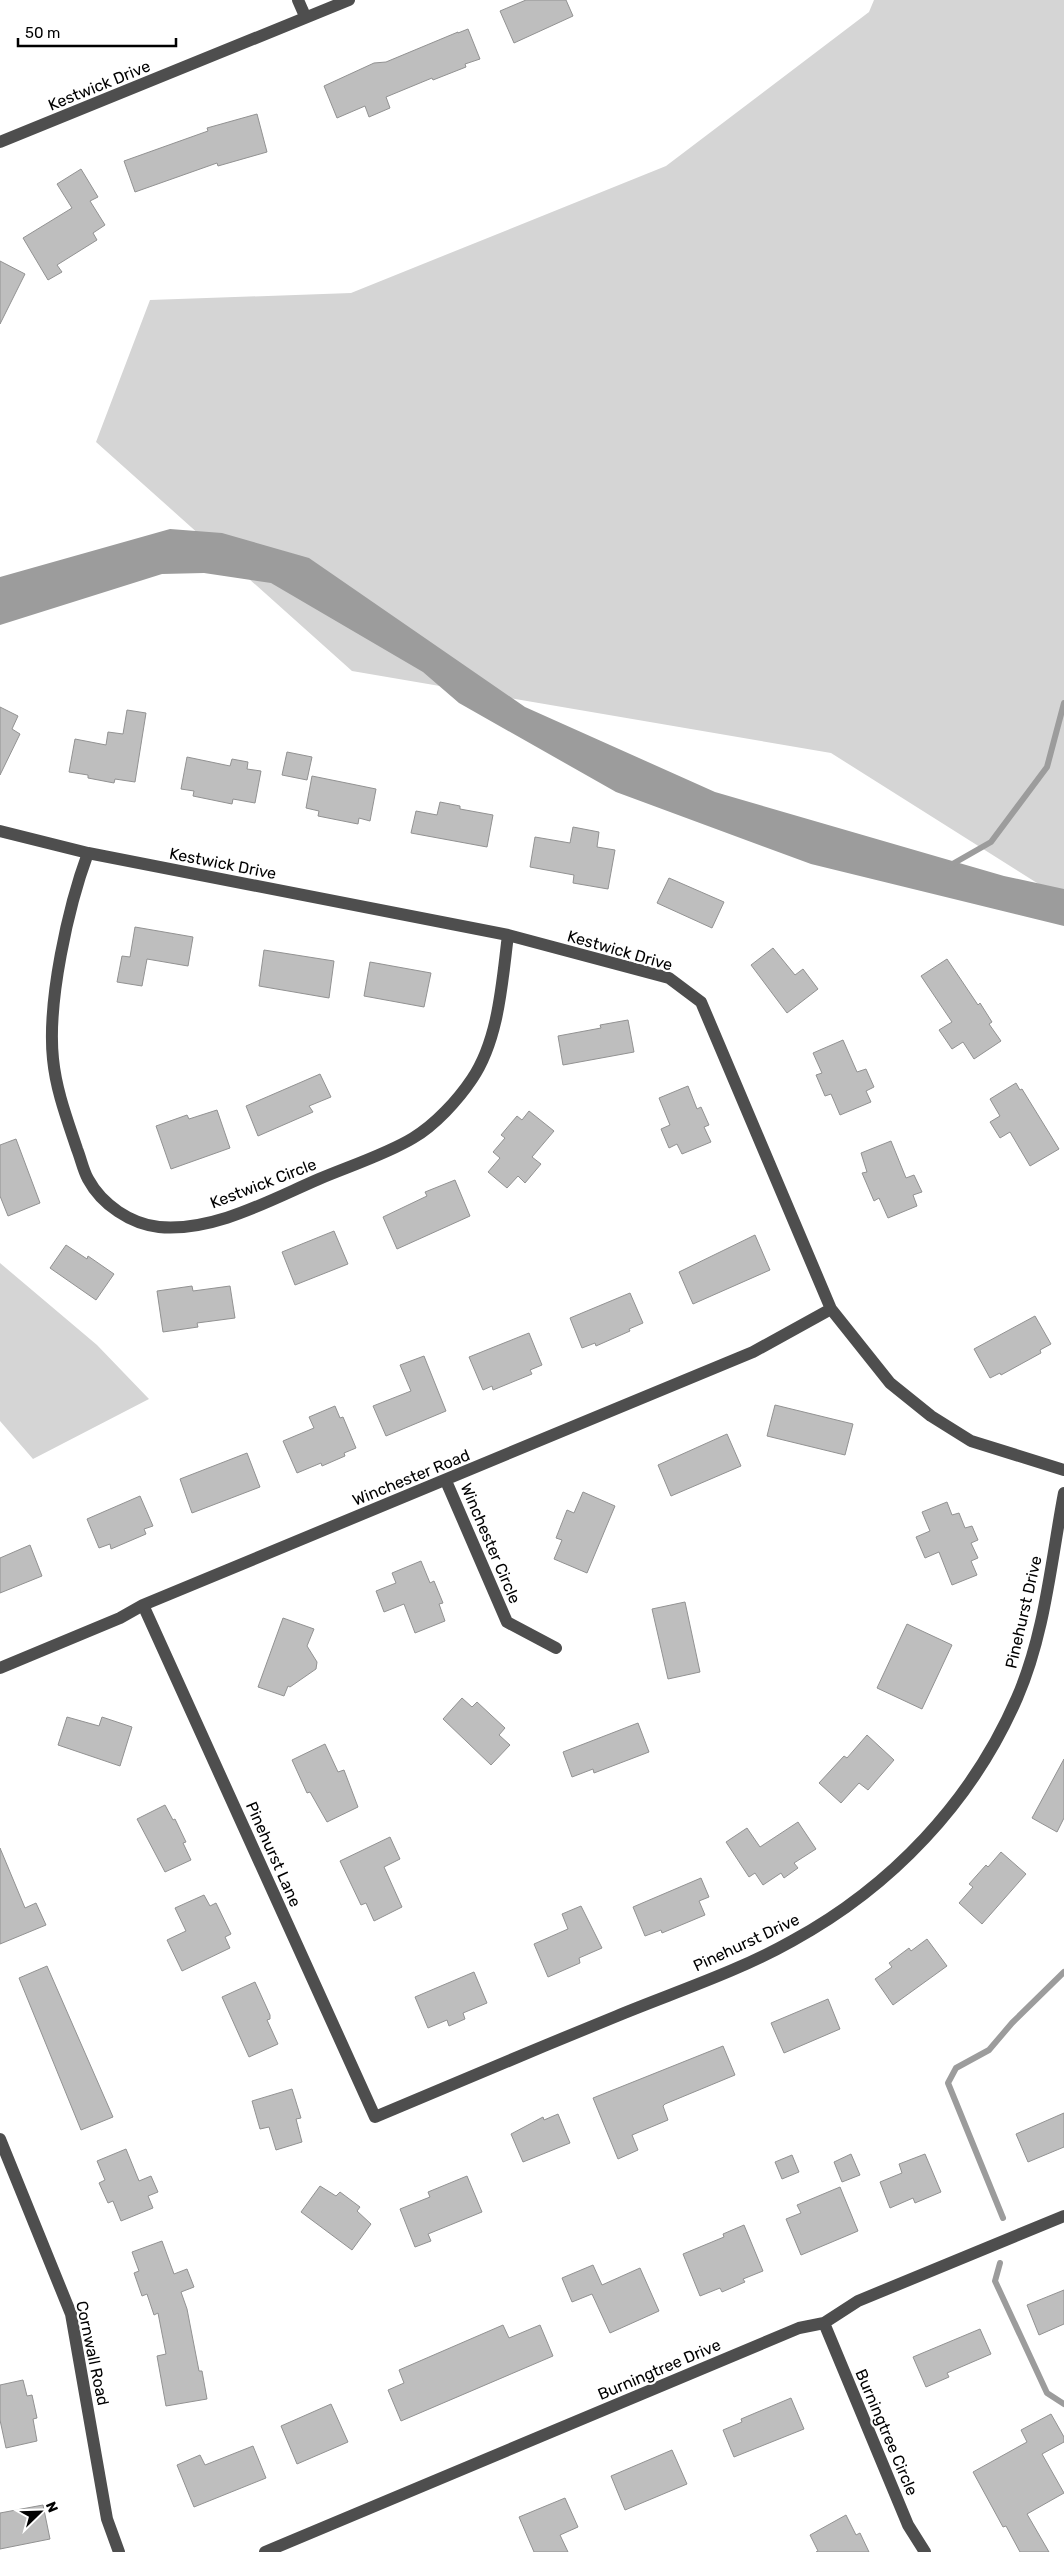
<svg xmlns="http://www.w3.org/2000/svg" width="1064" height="2552" viewBox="0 0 1064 2552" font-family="Rubik,sans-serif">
	<rect width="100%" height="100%" fill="#fff"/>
	<path fill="#d5d5d5" d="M874 0H1064V900L831 753 352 671 96 442 150 300 351 293 666 166 869 12Z
		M0 1263 97 1345 149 1399 33 1459 0 1421Z"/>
	<path fill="#9c9c9c" d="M170 529 222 533 309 558 525 707 715 792 1004 876 1064 889V926L811 864 616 792 459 703 423 672 271 583 204 573 162 574 0 625V577Z"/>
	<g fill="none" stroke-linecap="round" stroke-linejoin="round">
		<path stroke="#9c9c9c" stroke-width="6" d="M949 866 991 842 1047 767 1064 703
			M1003 2218 948 2083 956 2068 989 2050 1012 2023 1064 1972
			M1000 2263 995 2281 1047 2393 1064 2404"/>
	</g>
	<path fill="#bebebe" stroke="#929292" d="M526 0H566L573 16 514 43 500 11Z
		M468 29 480 59 465 64 466 67 433 80 432 78 386 97 390 108 369 117 365 106 337 118 324 86 374 63 386 62 458 32V33Z
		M257 114 267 152 218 166 217 163 135 192 124 161 208 131 207 128Z
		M81 169 98 197 90 201 105 225 93 233 97 240 57 265 62 272 48 280 23 238 72 208 57 184Z
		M0 261 25 274 0 324Z
		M0 707 18 716 12 729 20 734 0 775Z
		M127 710 146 713 135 782 115 779 114 783 88 778V775L69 772 75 739 106 745 108 732 123 734Z
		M287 752 312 757 307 780 282 775Z
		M187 757 230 766 232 759 248 762 247 769 261 771 255 803 233 799 232 804 193 796 194 791 181 789Z
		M312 776 376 789 370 821 359 818 358 824 318 816 319 811 306 808Z
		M440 802 460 806V809L493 815 487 847 411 833 416 811 437 815Z
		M573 827 599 832 597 847 615 850 608 889 573 883 574 875 530 867 535 837 570 843Z
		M669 878 724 902 712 928 657 903Z
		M135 927 193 937 188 966 147 959 142 986 117 982 122 956 130 957Z
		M773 948 795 975 803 969 818 989 787 1013 751 965Z
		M264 950 334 961 329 998 259 986Z
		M947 959 978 1005 980 1003 992 1022 989 1024 1001 1041 974 1059 963 1042 952 1049 939 1030 952 1022 921 976Z
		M370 962 431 973 424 1007 364 996Z
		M628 1020 634 1052 563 1065 558 1036 601 1028 600 1025Z
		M843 1040 857 1072 866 1069 874 1087 866 1091 871 1102 840 1115 831 1094 825 1096 816 1075 822 1073 813 1053Z
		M320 1074 331 1097 309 1106 313 1112 258 1136 246 1106Z
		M1016 1083 1020 1090 1022 1089 1059 1149 1030 1166 1010 1132 1000 1138 990 1122 1000 1116 990 1099Z
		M688 1086 697 1109 701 1107 709 1125 704 1127 711 1142 682 1154 677 1144 669 1148 661 1129 670 1125 659 1098Z
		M217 1110 230 1148 171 1169 156 1126 187 1115 189 1119Z
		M529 1111 554 1131 532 1157 541 1164 525 1183 518 1176 507 1188 488 1172 500 1158 493 1152 505 1138 501 1135 517 1116 522 1120Z
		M16 1139 40 1203 8 1216 0 1196V1145Z
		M891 1141 906 1178 914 1175 922 1192 913 1195 917 1206 888 1218 879 1198 874 1201 862 1173 867 1172 861 1153Z
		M455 1180 470 1216 397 1249 383 1217 427 1196 425 1192Z
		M334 1231 348 1264 295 1285 282 1252Z
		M755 1235 770 1270 693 1304 679 1272Z
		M66 1245 87 1259 88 1256 114 1274 96 1300 50 1268Z
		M192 1286 193 1291 230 1286 235 1318 197 1323 198 1327 163 1332 157 1291Z
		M630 1293 643 1323 629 1329 630 1331 596 1346 595 1343 582 1348 570 1318Z
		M1035 1316 1051 1344 1040 1350 1041 1353 1001 1375 1000 1373 990 1378 974 1349Z
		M529 1333 542 1365 530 1370 532 1374 493 1390 492 1386 483 1390 469 1357Z
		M424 1356 446 1411 386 1436 373 1406 411 1391 400 1365Z
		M775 1405 853 1424 845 1455 767 1436Z
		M335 1406 340 1418 343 1417 356 1448 344 1453 345 1456 322 1466 321 1463 297 1473 283 1441 314 1428 309 1417Z
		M727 1434 741 1466 671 1496 658 1465Z
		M247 1453 260 1487 192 1513 180 1479Z
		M583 1492 615 1506 587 1573 554 1559 562 1540 556 1538 567 1510 574 1513Z
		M140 1496 153 1526 144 1529 146 1534 111 1549 110 1544 99 1548 87 1519Z
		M947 1502 952 1515 959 1513 965 1528 972 1526 978 1540 971 1543 978 1558 971 1561 977 1575 952 1585 939 1552 925 1558 916 1537 930 1531 922 1512Z
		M30 1545 42 1576 0 1593V1558Z
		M421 1561 430 1583 434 1581 443 1603 439 1604 445 1621 415 1633 404 1604 384 1612 376 1591 396 1583 392 1573Z
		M685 1602 700 1672 668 1679 652 1609Z
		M283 1618 314 1629 307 1646 317 1662 316 1669 290 1687 288 1686 284 1696 258 1687Z
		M907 1624 952 1645 922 1709 877 1688Z
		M462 1698 472 1707 477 1702 505 1728 499 1735 510 1745 491 1765 443 1719Z
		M67 1717 99 1726 102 1717 132 1727 120 1766 58 1745Z
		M638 1723 649 1752 594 1773 593 1769 572 1777 563 1752Z
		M867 1735 894 1760 868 1790 859 1783 841 1803 819 1783 844 1756 847 1758Z
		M325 1744 338 1772 344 1770 358 1807 327 1822 310 1792 307 1793 292 1760Z
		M1064 1759V1818L1057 1832 1032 1818Z
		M165 1805 173 1820 175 1819 186 1842 183 1843 191 1860 165 1872 137 1819Z
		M798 1822 816 1849 794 1863 798 1868 784 1878 781 1873 763 1885 755 1873 749 1877 726 1842 747 1828 760 1847Z
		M390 1837 400 1859 384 1867 402 1907 374 1921 366 1903 361 1905 340 1861Z
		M0 1848 25 1908 36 1903 46 1925 0 1944Z
		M1001 1852 1026 1874 982 1924 959 1903 973 1887 969 1884 986 1865 988 1867Z
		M701 1878 709 1897 699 1901 705 1915 662 1933 661 1930 645 1936 633 1907Z
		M204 1895 210 1906 216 1903 231 1934 225 1937 230 1948 182 1971 167 1940 186 1931 175 1908Z
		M581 1906 602 1948 579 1958 580 1963 548 1977 534 1944 568 1929 562 1914Z
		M927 1939 947 1966 893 2005 875 1979 892 1967 889 1963 909 1948 911 1951Z
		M47 1966 113 2117 81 2130 19 1978Z
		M474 1972 487 2003 463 2013 465 2019 449 2026 447 2020 428 2028 415 1997Z
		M255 1982 270 2015V2019L267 2020 278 2044 249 2057 222 1997Z
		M828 1999 840 2029 784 2053 771 2023Z
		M723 2046 735 2075 665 2104 663 2106 668 2120 632 2135 638 2150 618 2159 593 2098Z
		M292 2089 301 2118 296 2119 302 2142 276 2150 269 2127 260 2129 252 2101Z
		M1064 2113V2147L1028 2162 1016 2134Z
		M558 2114 570 2143 523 2162 511 2134 543 2117 544 2120Z
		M126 2149 139 2181 151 2176 158 2192 148 2196 153 2208 121 2221 113 2201 108 2203 99 2183 105 2180 97 2161Z
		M851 2154 860 2175 842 2182 834 2162Z
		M925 2154 941 2192 915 2203 913 2198 890 2208 880 2182 902 2173 899 2164Z
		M792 2155 799 2172 782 2179 775 2162Z
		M467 2176 482 2212 428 2234 431 2241 415 2247 400 2209 430 2197 428 2192Z
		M320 2186 336 2196 340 2192 360 2207 357 2211 371 2224 352 2250 301 2212Z
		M840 2187 858 2231 801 2255 786 2219 801 2213 797 2205Z
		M744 2225 763 2271 743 2279 745 2282 722 2292 720 2288 700 2296 683 2254 724 2237 723 2234Z
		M162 2241 174 2274 187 2269 194 2287 181 2292 187 2309 199 2371H202L207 2399 166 2406 157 2356 166 2354 158 2313 154 2315 147 2294 142 2296 134 2273 139 2271 132 2252Z
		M593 2265 602 2285 640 2268 659 2311 610 2333 592 2294 572 2302 562 2278Z
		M1064 2290V2324L1039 2335 1027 2305Z
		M503 2325 509 2338 540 2325 553 2356 401 2421 388 2390 404 2383 399 2370Z
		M980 2329 991 2354 947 2373 949 2377 926 2387 913 2357Z
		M23 2380 27 2396 32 2395 37 2418 33 2419 37 2441 6 2448 0 2420V2385Z
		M791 2398 804 2429 734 2457 723 2430 742 2422 741 2419Z
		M331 2404 348 2442 297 2464 281 2426Z
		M1051 2414 1064 2437V2442L1042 2454 1064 2493 1027 2514 1049 2552H1020L1006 2526 1003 2527 973 2472 1027 2442 1021 2430Z
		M253 2446 266 2478 194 2507 177 2465 200 2455 205 2465Z
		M672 2450 687 2484 625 2510 611 2476Z
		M565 2498 578 2527 560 2535 568 2552H534L519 2517Z
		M43 2505 50 2539 0 2549V2513Z
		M846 2515 856 2535 860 2533 869 2552H816L818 2551 810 2535Z"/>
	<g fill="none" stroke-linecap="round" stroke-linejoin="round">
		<path stroke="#4e4e4e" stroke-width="12" d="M298 0 305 16
			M0 142 349 0
			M0 831 88 853 508 935 669 978 701 1002 831 1309 890 1383 931 1416 971 1441 1064 1470
			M88 853C68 907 47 1002 53 1059 56 1090 67 1119 77 1149 81 1159 83 1170 88 1179 102 1205 131 1224 159 1227 214 1232 270 1200 319 1179 347 1167 387 1154 413 1138 435 1125 458 1100 472 1079 499 1039 502 982 508 935
			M446 1481 507 1622 556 1648
			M143 1605 375 2117C455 2083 536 2049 617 2016 675 1992 737 1972 792 1941 891 1887 972 1802 1017 1698 1045 1634 1051 1561 1064 1493
			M0 1668 120 1618 143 1605 753 1352 831 1309
			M0 2139 71 2314 107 2519 119 2552
			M824 2323 908 2525 925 2552
			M265 2552 799 2328 824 2323 858 2301 1064 2216"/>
	</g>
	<g text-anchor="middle" stroke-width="4.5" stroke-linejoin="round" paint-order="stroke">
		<g font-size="16" fill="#000" stroke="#fff">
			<text transform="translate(99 85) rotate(-22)" y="6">Kestwick Drive</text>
			<text transform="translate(223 863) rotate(11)" y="6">Kestwick Drive</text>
			<text transform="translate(620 950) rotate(16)" y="6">Kestwick Drive</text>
			<text transform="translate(263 1183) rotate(-21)" y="6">Kestwick Circle</text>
			<text transform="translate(411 1477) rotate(-22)" y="6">Winchester Road</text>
			<text transform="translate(491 1543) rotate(67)" y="6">Winchester Circle</text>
			<text transform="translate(1023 1612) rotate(-77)" y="6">Pinehurst Drive</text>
			<text transform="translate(274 1854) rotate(66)" y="6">Pinehurst Lane</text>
			<text transform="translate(746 1942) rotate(-25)" y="6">Pinehurst Drive</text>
			<text transform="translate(93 2353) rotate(78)" y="6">Cornwall Road</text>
			<text transform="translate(659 2369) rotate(-23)" y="6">Burningtree Drive</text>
			<text transform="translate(887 2432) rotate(67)" y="6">Burningtree Circle</text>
		</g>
	</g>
	<g transform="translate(40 2512) rotate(67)" stroke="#ffffff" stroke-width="4" paint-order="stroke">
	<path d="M0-4L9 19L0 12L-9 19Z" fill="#000000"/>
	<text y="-8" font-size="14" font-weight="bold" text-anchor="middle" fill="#000000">N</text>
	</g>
	<path d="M18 38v8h158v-8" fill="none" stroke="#000000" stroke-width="2.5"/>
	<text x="25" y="38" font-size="15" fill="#000000" stroke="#ffffff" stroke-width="4" paint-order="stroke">50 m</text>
</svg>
